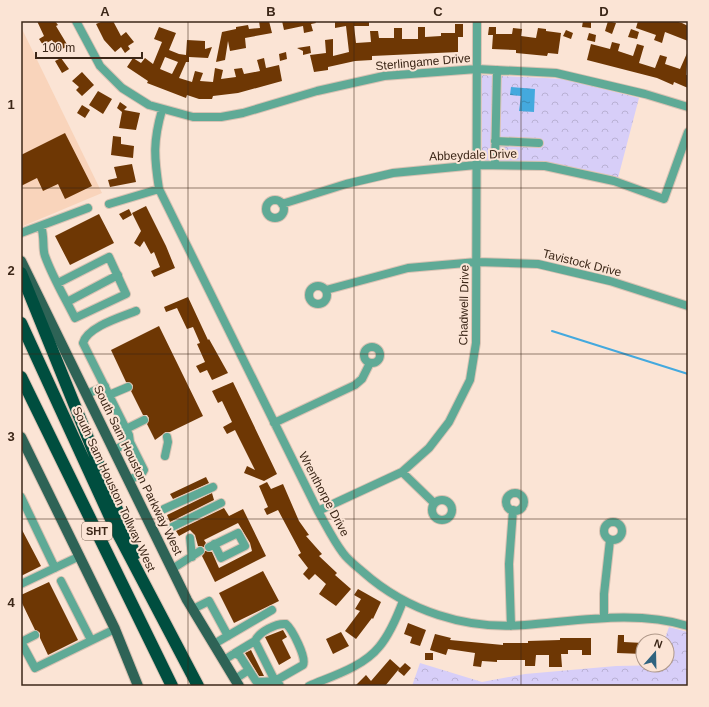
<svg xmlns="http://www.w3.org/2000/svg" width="709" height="707" viewBox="0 0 709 707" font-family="Arial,sans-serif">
	<defs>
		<pattern id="park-crowns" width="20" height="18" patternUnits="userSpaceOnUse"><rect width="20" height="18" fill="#d7cef8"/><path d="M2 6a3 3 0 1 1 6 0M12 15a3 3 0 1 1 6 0" fill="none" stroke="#b9b1d4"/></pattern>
		<pattern id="water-ripples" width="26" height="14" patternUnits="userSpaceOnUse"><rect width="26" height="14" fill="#44a9de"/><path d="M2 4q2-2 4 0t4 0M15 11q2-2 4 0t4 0" fill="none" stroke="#3a8ab3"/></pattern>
	</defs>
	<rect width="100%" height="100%" fill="#fbe4d5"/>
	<path fill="#f9d4bb" d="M21 27 102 193 21 227Z"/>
	<path fill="url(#park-crowns)" d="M481 75 565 79 639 98 618 178 597 172 544 162 482 161Z
		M669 627 688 632V686H412L420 663 482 682 525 674 616 666 667 665V641H664Z"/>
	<path fill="url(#water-ripples)" d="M511 87 535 89 534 112 519 111 521 96 510 95Z"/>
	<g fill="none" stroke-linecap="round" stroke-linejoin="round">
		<path stroke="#44a9de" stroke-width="2" d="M552 331 688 374"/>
	</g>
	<path fill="#6e3704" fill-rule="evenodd" d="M37 21H55L58 25 56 26 68 46 58 51 52 40 43 45 39 39 44 36Z
		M103 21H113L121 36 126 32 134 42 128 46 130 49 125 53 121 47 115 52 104 40 96 24Z
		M259 21H269L272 33 245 38 246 48 230 51 228 41 225 60 216 62 222 32 236 29V27L248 25 249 29 260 28Z
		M282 21H315L316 23 311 24 313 31 304 33 303 26 284 30Z
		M335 21H369V26H354L356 43 371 42 370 31H378L379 38H394V28H402V39H418V27H425V37L441 36V33H455V24H463V37H458V52L372 56V60L355 61 328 67V70L314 72 310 55 326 53 325 40 333 39V56L349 52 346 26 335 28Z
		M583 21H591V28L582 27Z
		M608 21 616 23 612 34 605 31Z
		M638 21H675L682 23 688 26V41L665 32 662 43 654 40 656 35 636 28Z
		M159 27 176 33 169 50 179 54 186 55 187 40 205 41V49L212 47 208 58 189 57V62H186L179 78 192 82 195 71 203 73 200 81 213 82 215 68 223 70 221 79 236 77 234 69 242 68 244 74 260 71 257 60 264 58 266 68 279 65 282 81 238 93 213 96 212 99H199L187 95 186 98 147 83 148 81 127 67 133 58 141 63 145 58 153 64 162 42 154 39ZM165 57 178 62 172 74 160 69Z
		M489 27H496V34H512L513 28 522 29 521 36 536 38 538 28 546 29V31L561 33 558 54 548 53 547 56 516 53V50L492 49 493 35H488Z
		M631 29 639 32 637 39 628 37Z
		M566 30 573 33 571 39 563 36Z
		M589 33 596 35 595 42 587 40Z
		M612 42 620 44 618 51 633 56 637 44 644 46 639 63 655 68 660 55 667 57 665 64 680 69 688 51 686 75H688V88L674 82 673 85 657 78 587 60 591 44 610 49Z
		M310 46 311 53 303 55V51L297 48Z
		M286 52 287 59 280 61 279 54Z
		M61 58 69 69 62 73 55 61Z
		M82 72 94 85 82 96 76 90 79 87 72 81Z
		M98 91 112 99 103 114 89 105Z
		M120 102 127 107 124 110 140 113 136 130 119 128 122 112 117 108Z
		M82 105 90 110 85 118 77 113Z
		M65 133 92 186 65 199 58 184 43 191 37 178 21 186V155Z
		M113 136 121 137V144L134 146 133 158 111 155Z
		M132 164 136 182 110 187 108 180 117 178 114 167Z
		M146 206 166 246 175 268 154 277 151 271 160 267 154 252 151 254 144 241 140 247 134 243 141 231 132 213Z
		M129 209 132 215 123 220 119 214Z
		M99 214 114 243 70 265 55 236Z
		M188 297 208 340 209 339 228 373 212 380 207 370 200 373 196 366 205 362 197 344 200 343 193 327 187 329 177 308 166 312 164 307Z
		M159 326 203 416 170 432H166L155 440 147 424 149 418 147 415H143L131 391 133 385 126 382 111 350Z
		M233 382 277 474 264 481 244 473 247 466 255 470 235 430 227 434 223 427 232 422 222 401 218 403 212 391Z
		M206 477 209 483 173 499 170 494Z
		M267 482 271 489 283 484 299 521 309 535 306 536 322 554 319 556 337 573 335 575 351 589 336 606 319 594 326 584 315 574 309 580 303 574 308 568 298 555 301 553 278 510 267 515 264 509 268 507 259 486Z
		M212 493 214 500 170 522 167 515Z
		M224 508 229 516 243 509 266 556 215 582 202 556 205 551 212 552 219 568 252 551 250 543 238 523 204 540 206 543 204 547 198 546 195 535 190 530 179 536 176 531Z
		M21 528 41 566 21 576Z
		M263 571 279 601 234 623 219 593Z
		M49 582 78 640 48 655 40 638V633L35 630 21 601V595Z
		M358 589 381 602 373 619 372 618 356 639 345 631 360 611 355 609 361 599 354 595Z
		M408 623 426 630 420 646 410 643 412 637 404 634Z
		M283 630 287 637 282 640 291 658 279 665 265 637Z
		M341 632 349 646 333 654 326 639Z
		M435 634 451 638 450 640 503 645V643H528V641L560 640V638H591V655H582V650H568V654H561L562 667H549V655H536L535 666H525V660H497V662L482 661 481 667 473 666 475 653 448 649 446 655 430 650Z
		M618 635H624V642L643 643V654L617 653Z
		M251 650 264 676H259L245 653Z
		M425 653H433V660H425Z
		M390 659 400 668 405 663 411 668 404 676 398 671 399 669 385 686H355L366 675 371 681Z"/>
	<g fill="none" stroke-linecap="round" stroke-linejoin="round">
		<g stroke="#d9c2b3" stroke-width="10">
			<path id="minor" d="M76 21 100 66 122 88 149 105 193 117H221L243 113 317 91 384 76 477 69 556 73 645 94 688 107
				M162 110C153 141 154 157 159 189L318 511C326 525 333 540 343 553 348 560 356 566 363 572 407 611 466 630 525 625 578 621 636 610 688 626
				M495 141 539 143
				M495 165 497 70
				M266 209a9 9 0 1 1 18 0a9 9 0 1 1-18 0Z
				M109 204 159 189
				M282 204 346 184 393 173 476 165 545 166 614 181 664 199 688 132
				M41 226C45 238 42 248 45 256 53 278 65 298 75 318L126 294 109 257 58 283
				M21 233 88 208
				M309 295a9 9 0 1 1 18 0a9 9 0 1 1-18 0Z
				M326 290 408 268 477 262 538 264 610 281 688 306
				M67 302 118 275
				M364 355a8 8 0 1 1 16 0a8 8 0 1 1-16 0Z
				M87 394 105 386
				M109 395 128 387
				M274 423 355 385 362 379 370 363
				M126 429 144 420
				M114 450 130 442 129 435 83 343C87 327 121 317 136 311
				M165 456 168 442 167 437
				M402 472 434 503
				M128 480 141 475 144 470 130 442
				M506 502a9 9 0 1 1 18 0a9 9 0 1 1-18 0Z
				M21 497 55 568
				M432 510a10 10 0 1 1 20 0a10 10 0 1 1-20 0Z
				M164 509 213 487
				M318 511 402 472 429 448 449 422 470 380 476 343 477 21
				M604 531a9 9 0 1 1 18 0a9 9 0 1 1-18 0Z
				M172 527 221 503
				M190 538 192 557
				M209 547 238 533 245 546 221 558 214 544
				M172 569 200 551
				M61 581 91 640
				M21 584 80 556
				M193 609 209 601 228 636
				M604 618V594L610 540
				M511 626 509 564 513 510
				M21 642 35 668 115 629
				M21 642 35 635
				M214 644 272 610
				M235 653 255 641 275 681 303 665C307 658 292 629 286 624 276 623 259 632 255 641
				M224 660 235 653 240 656 256 681C263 683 271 680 278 682L280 686
				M235 679 249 670
				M309 686C332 676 363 667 379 647 390 634 397 617 403 601"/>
		</g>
		<g stroke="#d9c2b3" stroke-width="12">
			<path id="major" d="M21 261 187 600 239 686
				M21 437 115 629 138 686"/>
		</g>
		<g stroke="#d9c2b3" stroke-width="14">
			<path id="highway" d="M21 273 135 554
				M21 323 116 530 198 686
				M21 377 172 686"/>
		</g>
		<use href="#minor" stroke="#5faa96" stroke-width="8"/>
		<use href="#major" stroke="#2e6356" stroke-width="10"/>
		<use href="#highway" stroke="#004e3f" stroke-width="12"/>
	</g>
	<path fill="none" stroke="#3c2718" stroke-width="1" stroke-opacity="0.55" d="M188 21V686M354 21V686M521 21V686M21 188H688M21 354H688M21 519H688"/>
	<g text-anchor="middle" stroke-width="4" stroke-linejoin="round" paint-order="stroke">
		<rect fill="#fbe4d5" stroke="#756051" stroke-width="1" x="82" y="522" width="30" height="18" rx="3"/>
		<g font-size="11" font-weight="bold" fill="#3c2718">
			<text x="97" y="535">SHT</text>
		</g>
		<g font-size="12" fill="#3c2718" stroke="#fbe4d5">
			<text transform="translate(423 62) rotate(-5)" y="4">Sterlingame Drive</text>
			<text transform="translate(473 155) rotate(-2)" y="4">Abbeydale Drive</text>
			<text transform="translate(582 263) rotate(14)" y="4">Tavistock Drive</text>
			<text transform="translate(464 305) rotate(-89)" y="4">Chadwell Drive</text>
			<text transform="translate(138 470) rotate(64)" y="4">South Sam Houston Parkway West</text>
			<text transform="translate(114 489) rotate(65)" y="4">South Sam Houston Tollway West</text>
			<text transform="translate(324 494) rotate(62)" y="4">Wrenthorpe Drive</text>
		</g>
	</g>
	<rect width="709" height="707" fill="none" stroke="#fbe4d5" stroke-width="44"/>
	<g transform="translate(655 653) rotate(20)"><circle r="19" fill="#fbe4d5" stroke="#af9889"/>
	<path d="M0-3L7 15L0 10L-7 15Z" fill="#2f637f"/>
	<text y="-6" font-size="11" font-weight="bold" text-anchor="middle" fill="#3c2718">N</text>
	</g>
	<path d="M36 52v6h106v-6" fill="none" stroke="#3c2718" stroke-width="2"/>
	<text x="42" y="52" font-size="12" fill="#3c2718" stroke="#fbe4d5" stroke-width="3" paint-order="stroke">100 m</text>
	<rect x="22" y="22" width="665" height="663" fill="none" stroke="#3c2718" stroke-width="1.5"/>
	<g font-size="13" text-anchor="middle" font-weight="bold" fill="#3c2718">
		<text x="105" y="16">A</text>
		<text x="271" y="16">B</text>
		<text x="438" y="16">C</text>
		<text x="604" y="16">D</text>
		<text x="11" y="109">1</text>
		<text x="11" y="275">2</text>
		<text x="11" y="441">3</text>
		<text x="11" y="607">4</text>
	</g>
</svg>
